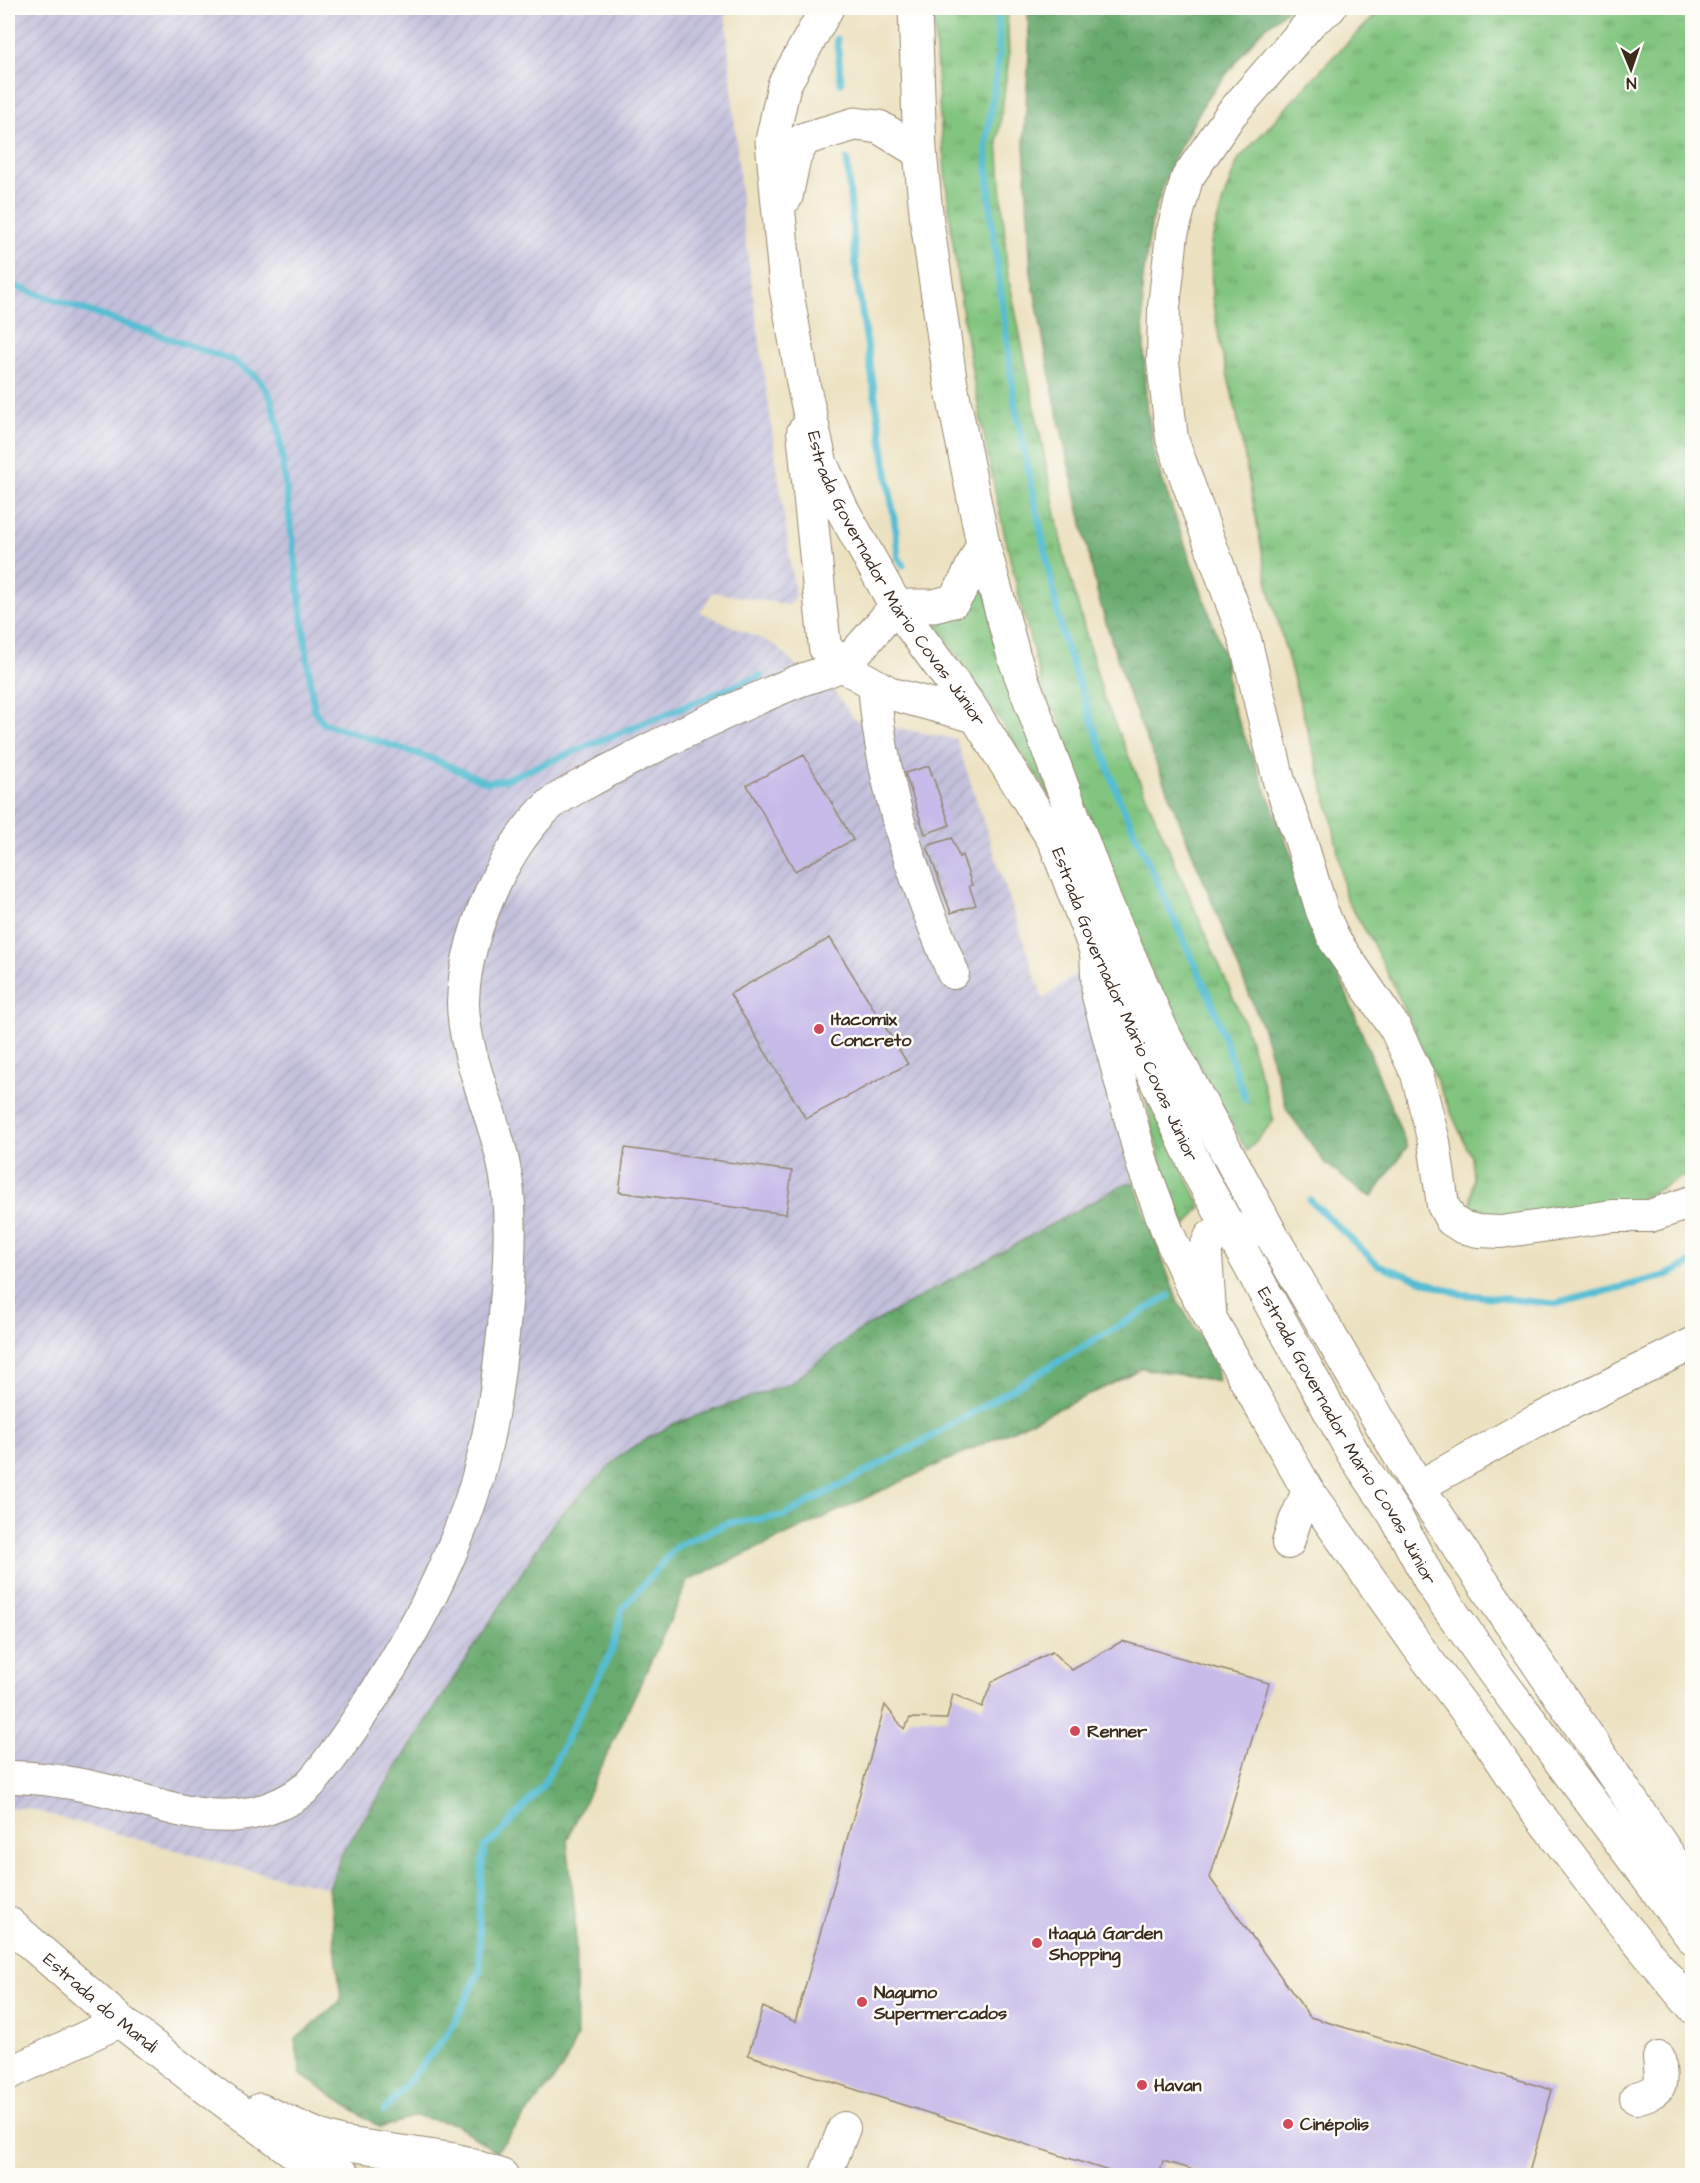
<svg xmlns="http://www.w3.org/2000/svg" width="1700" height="2183" viewBox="0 0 1700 2183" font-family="'Architects Daughter',sans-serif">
	<defs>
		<pattern id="industrial-furrows" width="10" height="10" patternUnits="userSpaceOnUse" patternTransform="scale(1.5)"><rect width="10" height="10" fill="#c3c0db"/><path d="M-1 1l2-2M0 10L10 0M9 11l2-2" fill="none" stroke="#a8a5bc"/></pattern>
		<pattern id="grass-tufts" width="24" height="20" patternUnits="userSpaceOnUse" patternTransform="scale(1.5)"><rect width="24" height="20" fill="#82c57f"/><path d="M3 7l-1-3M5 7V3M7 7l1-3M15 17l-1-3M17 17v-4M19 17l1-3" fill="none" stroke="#6ca067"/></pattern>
		<pattern id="forest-crowns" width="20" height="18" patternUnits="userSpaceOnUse" patternTransform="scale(1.5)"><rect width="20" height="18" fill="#69aa6e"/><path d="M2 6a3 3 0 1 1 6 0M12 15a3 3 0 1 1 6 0" fill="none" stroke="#588b5a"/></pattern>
	</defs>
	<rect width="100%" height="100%" fill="#fdfcf7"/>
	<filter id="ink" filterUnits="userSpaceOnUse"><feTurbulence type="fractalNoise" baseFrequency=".0167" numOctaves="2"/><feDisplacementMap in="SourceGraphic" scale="12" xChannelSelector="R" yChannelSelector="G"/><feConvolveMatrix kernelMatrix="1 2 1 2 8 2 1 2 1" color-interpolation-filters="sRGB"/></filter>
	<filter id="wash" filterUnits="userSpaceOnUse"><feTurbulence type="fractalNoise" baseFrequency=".008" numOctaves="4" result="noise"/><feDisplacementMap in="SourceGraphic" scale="24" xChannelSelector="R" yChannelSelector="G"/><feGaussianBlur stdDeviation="1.35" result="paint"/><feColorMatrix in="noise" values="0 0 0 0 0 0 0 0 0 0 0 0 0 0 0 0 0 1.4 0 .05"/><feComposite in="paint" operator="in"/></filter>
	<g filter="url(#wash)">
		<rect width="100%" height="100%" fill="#ece1c0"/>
		<path fill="url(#industrial-furrows)" d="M8 8H725L743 221 795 595 789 605 713 592 700 612 775 645 802 671 832 688 855 720 956 739 1043 999 1077 973 1134 1182 1124 1184 857 1332 789 1384 673 1424 342 1853 329 1888 247 1870 26 1808H8Z"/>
		<path fill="url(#grass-tufts)" stroke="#5e784e" stroke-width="1.5" d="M934 8H1007L1009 57 998 140 1007 269 1064 555 1104 699 1245 1025 1274 1120 1247 1151 1164 1001 1096 838 1056 710H1049C985 481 942 246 934 8Z
			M1383 8H1692V1168L1682 1177 1637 1201 1469 1221 1473 1178 1471 1157 1401 1001 1370 938 1346 899 1332 819 1269 589 1236 410 1220 344 1212 296 1211 243 1224 197 1238 160 1331 59Z
			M984 587 1051 797 937 626 949 620Z
			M1144 1092 1201 1207 1185 1227 1160 1161Z"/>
		<path fill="url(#forest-crowns)" stroke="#526a46" stroke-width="1.5" d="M1028 8H1289L1259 33 1206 100 1171 164 1152 219 1142 285 1146 403 1157 465 1225 658 1229 697 1407 1147 1372 1197 1359 1190 1324 1162 1287 1110 1263 1029 1128 693 1099 600 1056 407 1031 273 1024 142 1029 50Z
			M1134 1182 1178 1302 1214 1358 1218 1381 1141 1368 1112 1384 689 1580 567 1840 575 1914 577 2036 563 2068 496 2152 455 2124 415 2116 381 2128 301 2075 295 2040 341 2000 329 1888 342 1853 556 1519 623 1453 673 1424 789 1384 857 1332 1124 1184Z"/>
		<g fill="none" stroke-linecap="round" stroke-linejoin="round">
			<path stroke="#55bdd3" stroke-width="7" d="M998 8 999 54 986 144 991 215 1015 405 1063 638 1119 798 1212 1002 1245 1099
				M837 39 841 83
				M847 160 857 280 896 531 898 557 903 565
				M8 284 232 360 257 377 270 396 278 425 314 710 323 723 430 758 486 782 504 780 760 676
				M1310 1200 1378 1265 1460 1294 1555 1304 1665 1276 1692 1263
				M384 2111 450 2031 480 1971 479 1904 484 1847 498 1836 543 1785 612 1650 622 1609 677 1546 728 1523 783 1516 929 1438 1169 1296"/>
		</g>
		<g id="blocks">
			<path fill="#c8bbe9" d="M804 755 853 840 795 871 747 785Z
				M929 766 950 825 925 834 905 773Z
				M952 838 959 857 962 855 972 885 969 886 976 905 951 913 927 846Z
				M830 938 908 1064 806 1119 730 994Z
				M625 1148 792 1171 786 1214 619 1192Z
				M1122 1641 1269 1683 1210 1878 1310 2017 1552 2090 1528 2176H1213L1163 2161 1159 2176H1124L748 2055 763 2007 795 2022 885 1705 904 1729 910 1718 947 1719 953 1694 982 1707 992 1682 1052 1652 1072 1670Z"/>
		</g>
	</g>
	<g filter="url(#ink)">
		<use href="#blocks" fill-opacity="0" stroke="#94866f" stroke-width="1.5"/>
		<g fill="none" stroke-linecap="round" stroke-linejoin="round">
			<g stroke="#94866f" stroke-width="34">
				<path id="minor" d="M1330 8 1312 21 1231 114 1187 178 1172 234 1164 307 1163 362 1172 439 1245 639 1279 781 1300 838 1322 911 1335 941 1395 1028 1417 1074 1434 1142 1443 1205 1451 1220 1462 1227 1478 1231 1501 1232 1612 1216H1650L1692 1202
					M803 432 825 648 853 672 892 694 977 717
					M874 684C881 786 914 879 953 973
					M1096 952 1098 996 1143 1166 1168 1233 1190 1283 1210 1317 1308 1491 1426 1658 1486 1737 1533 1807 1614 1913 1692 2007
					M1418 1487 1536 1421 1692 1344
					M1288 1543 1295 1521 1308 1491
					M8 1777C40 1777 81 1784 113 1792 159 1804 204 1823 252 1813 272 1809 294 1799 308 1786 330 1763 358 1720 376 1692 422 1619 462 1542 483 1458 494 1414 499 1370 504 1326 508 1282 512 1237 508 1193 504 1150 488 1112 476 1072 469 1050 463 1025 463 1002 464 959 480 913 499 874 512 850 530 821 552 803 568 791 589 782 606 772 666 740 729 710 791 684 807 677 827 673 841 665 855 657 883 620 896 606
					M8 2074 120 2021
					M1636 2098C1664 2090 1662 2086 1659 2058
					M826 2174 844 2128"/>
			</g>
			<g stroke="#94866f" stroke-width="35">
				<g id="major">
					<path id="s1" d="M8 1923 120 2021 196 2080 320 2171 344 2176"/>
					<path d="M260 2110 319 2136 341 2143 449 2159"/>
					<path d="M462 2162 502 2176"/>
					<path d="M432 2170C443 2154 465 2157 472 2176"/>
				</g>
			</g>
			<g stroke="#94866f" stroke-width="35">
				<g id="highway">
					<path id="s2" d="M827 8 784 85 772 141 786 288 804 388 821 464 842 509 896 606 969 705 1055 842 1095 948 1200 1175 1353 1453 1395 1515 1432 1584 1493 1671 1692 1937"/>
					<path d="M915 8 920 152 927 222 951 385 983 544 1014 657 1104 899 1163 1033 1272 1236 1418 1487 1692 1890"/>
					<path d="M786 197 794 158 804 139 855 124 879 127 920 152"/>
					<path d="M896 606H934L953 601 963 586 983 544"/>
					<path d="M1210 1317 1205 1250 1211 1237 1230 1229 1251 1231"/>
				</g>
			</g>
			<use href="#minor" stroke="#fff" stroke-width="32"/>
			<use href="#major" stroke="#fff" stroke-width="33"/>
			<use href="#highway" stroke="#fff" stroke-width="33"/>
		</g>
	</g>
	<g fill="#d1495b" stroke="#fdfcf7" stroke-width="2">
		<circle cx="819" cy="1029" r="6"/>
		<circle cx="1075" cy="1731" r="6"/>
		<circle cx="1037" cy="1943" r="6"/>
		<circle cx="862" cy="2002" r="6"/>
		<circle cx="1142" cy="2085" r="6"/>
		<circle cx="1288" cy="2124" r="6"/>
	</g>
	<g text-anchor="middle" stroke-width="5" stroke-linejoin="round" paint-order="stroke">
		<g font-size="18" fill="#3b2a1e" stroke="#fdfcf7">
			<text dy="6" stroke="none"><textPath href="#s2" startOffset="609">Estrada Governador Mário Covas Júnior</textPath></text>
			<text dy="6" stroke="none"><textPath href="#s2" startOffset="1095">Estrada Governador Mário Covas Júnior</textPath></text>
			<text dy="6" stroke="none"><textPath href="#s2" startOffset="1581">Estrada Governador Mário Covas Júnior</textPath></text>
			<text dy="6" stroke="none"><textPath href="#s1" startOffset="122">Estrada do Mandi</textPath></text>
		</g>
		<g font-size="18" font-weight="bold" fill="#3b2a1e" stroke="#fdfcf7" text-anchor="start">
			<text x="831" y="1025">Itacomix<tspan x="831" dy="21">Concreto</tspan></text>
			<text x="1087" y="1737">Renner</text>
			<text x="1049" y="1939">Itaquá Garden<tspan x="1049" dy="21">Shopping</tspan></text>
			<text x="874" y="1998">Nagumo<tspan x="874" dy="21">Supermercados</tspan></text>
			<text x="1154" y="2091">Havan</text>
			<text x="1300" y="2130">Cinépolis</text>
		</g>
	</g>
	<rect width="1700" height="2183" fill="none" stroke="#fdfcf7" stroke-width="30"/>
	<g transform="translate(1631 69) rotate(178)" stroke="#fdfcf7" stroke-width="4.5" paint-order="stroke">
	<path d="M0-4.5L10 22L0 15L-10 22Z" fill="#3b2a1e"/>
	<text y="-9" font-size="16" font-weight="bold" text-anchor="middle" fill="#3b2a1e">N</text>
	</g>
</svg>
